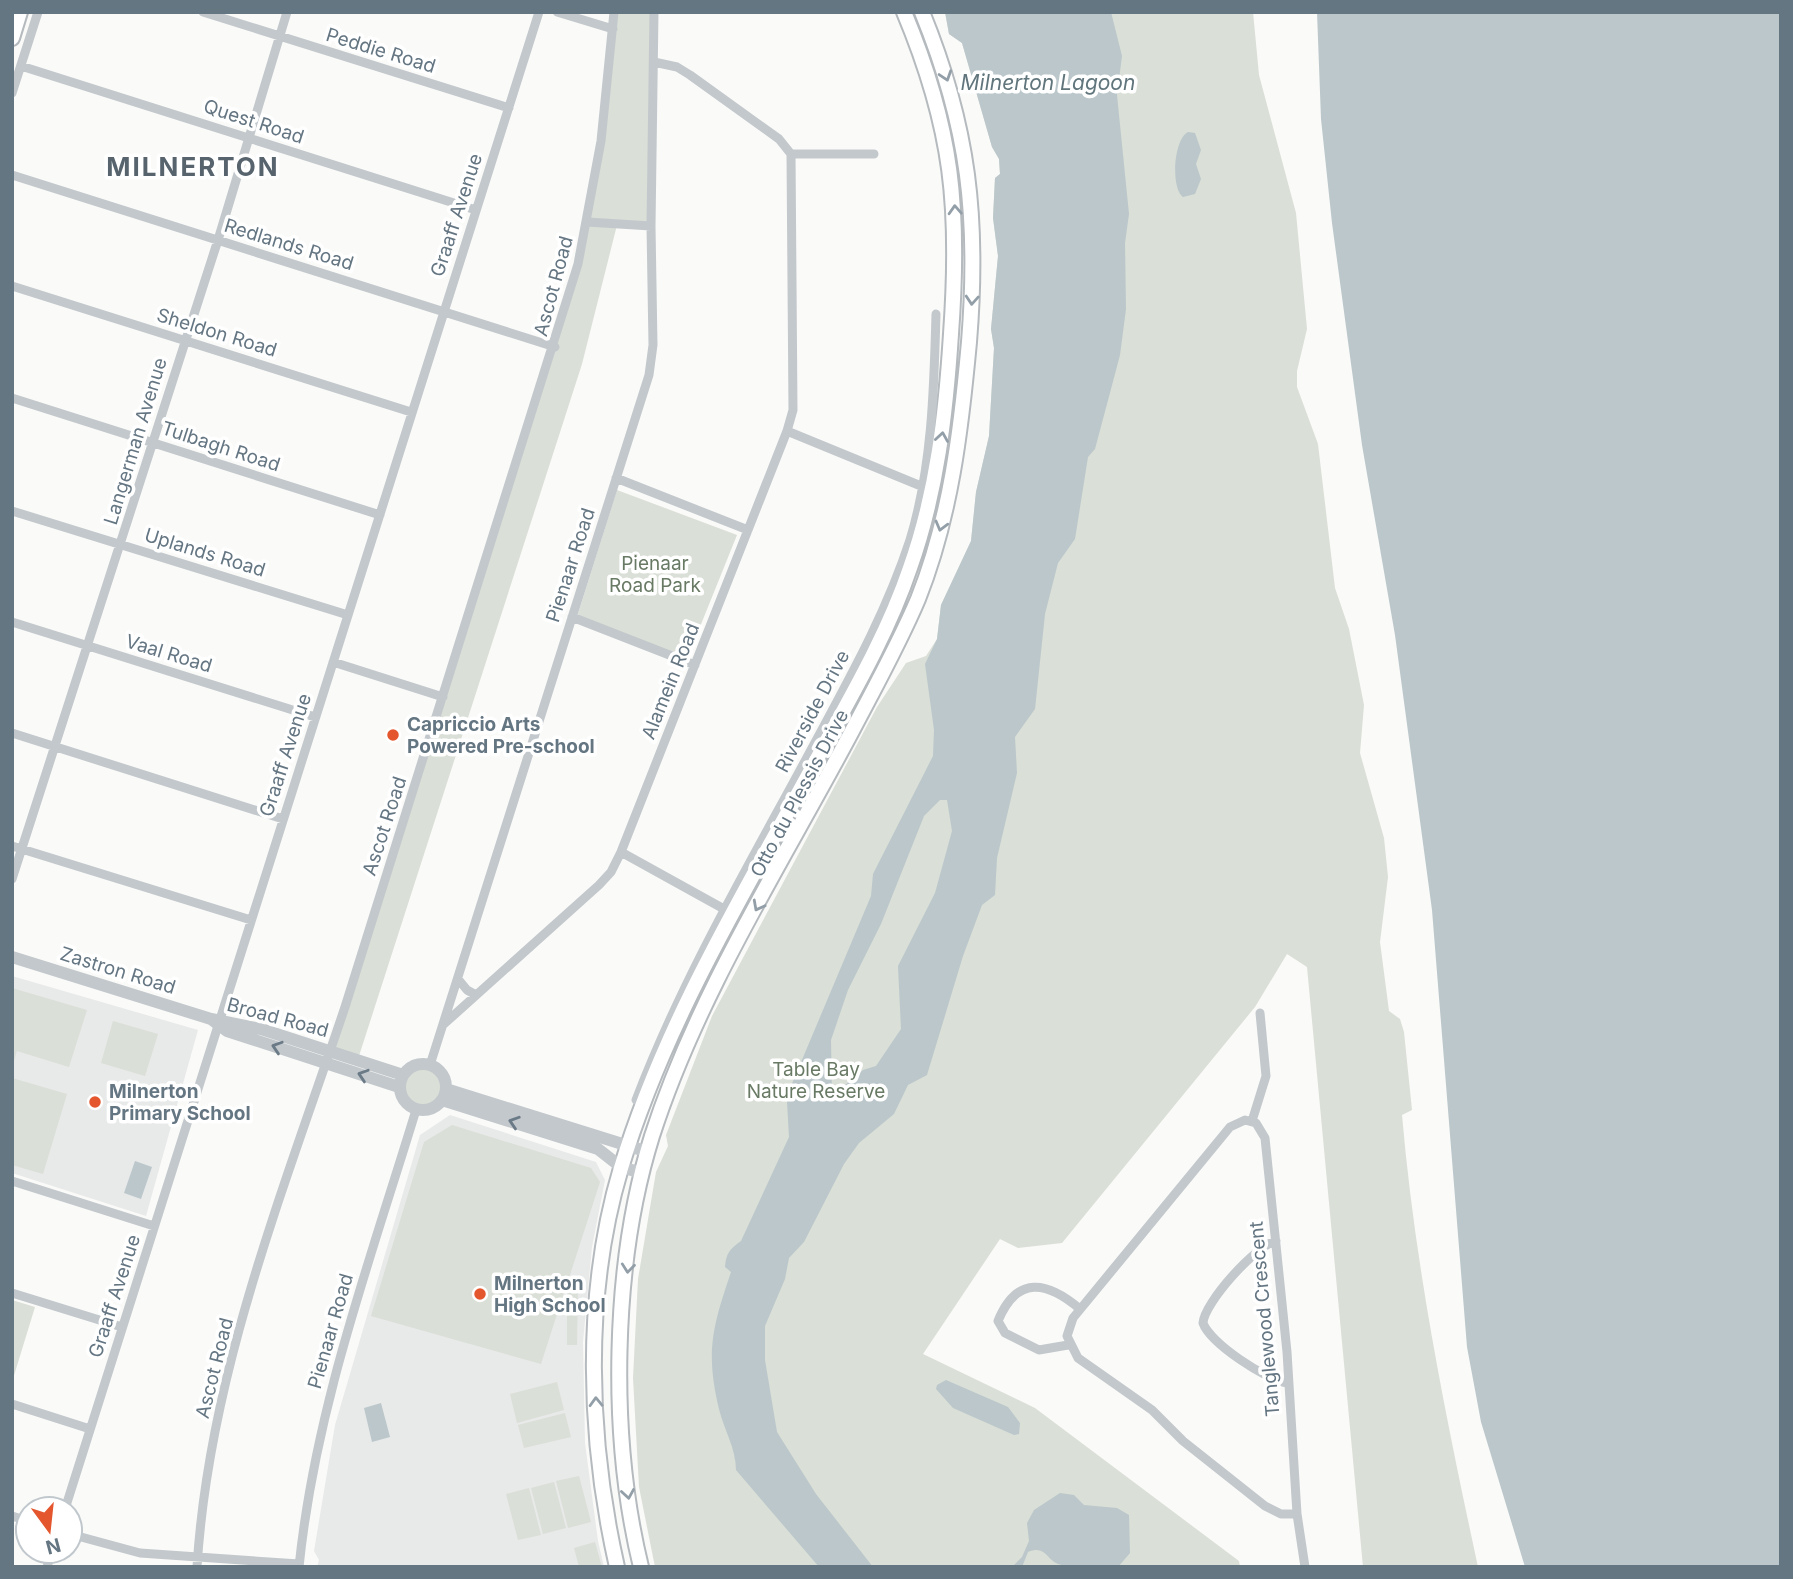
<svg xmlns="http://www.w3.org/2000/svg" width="1793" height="1579" viewBox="0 0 1793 1579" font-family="Inter,sans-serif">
	<rect width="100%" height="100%" fill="#fafaf8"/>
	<path fill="#e8e9e9" d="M12 976 198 1030 146 1216 12 1173Z
		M450 1115 596 1162 605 1180 592 1247 583 1342 585 1443 598 1541 604 1567H317L319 1560 314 1551 335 1425 420 1135Z"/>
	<path fill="#dadfd7" d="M614 12H654L651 226 617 225 582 364 358 1059 331 1051 587 222Z
		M945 12H1253L1259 75 1296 213 1307 329 1297 371V387L1318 444 1335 588 1349 629 1364 705 1360 753 1384 838 1388 877 1380 942 1389 1011 1400 1019 1404 1032 1412 1110 1402 1115C1415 1267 1446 1418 1478 1567H1363L1307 967 1287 954 1255 1007 1062 1243 1018 1248 1000 1239 923 1354 1035 1408 1239 1561 1240 1567H655L639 1487 633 1378 638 1279 656 1172 668 1146 666 1135 712 1016 877 707 906 663 926 656 937 639 941 605 971 541 976 492 989 436 994 348 991 329 998 256 993 218 995 178 1000 174 999 159 992 147 962 43 949 34Z
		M617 490 737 535 687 659 577 617Z
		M12 988 87 1010 69 1067 17 1051 12 1067Z
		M113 1021 158 1034 145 1076 101 1063Z
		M405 1087a18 18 0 1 1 36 0a18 18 0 1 1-36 0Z
		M12 1078 67 1094 43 1174 12 1165Z
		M452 1125 591 1168 600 1182 569 1278 578 1279 577 1345H567V1283L541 1364 371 1316 424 1142Z
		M12 1300 35 1307 12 1382Z
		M557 1382 564 1410 517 1423 510 1394Z
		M565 1413 571 1437 524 1448 518 1425Z
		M579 1476 591 1522 568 1528 556 1481Z
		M554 1482 566 1528 543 1534 531 1488Z
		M529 1488 541 1535 518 1540 506 1494Z
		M595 1542 602 1567H579L574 1548Z"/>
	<path fill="#bbc7cb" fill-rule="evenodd" d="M945 12H1111L1122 56 1117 95 1129 214 1125 243 1126 309 1120 355 1111 389 1095 449 1088 457 1075 539 1058 563 1045 614 1035 709 1015 737 1017 773 997 858 995 895 982 905 963 956 927 1075 908 1085 894 1114 859 1143 844 1164 804 1242 789 1258 785 1279 765 1326V1360L777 1432 816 1494 873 1567H819L736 1470C736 1448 724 1430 719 1409 705 1351 713 1326 731 1272L725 1267C726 1253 730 1249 741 1241L789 1137 787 1102 791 1086 871 896 873 874 933 756 934 730 925 664 937 639 941 605 971 541 976 492 989 436 994 348 991 329 998 256 993 218 995 178 1000 174 999 159 992 147 962 43 949 34ZM940 800H947L952 831 935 893 898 966 901 1029 876 1066 863 1070 832 1096 831 1040 848 990 881 924 924 816Z
		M1317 12H1781V1567H1525L1481 1422 1467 1347 1432 910 1395 635 1362 445 1332 223 1321 119Z
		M1188 132 1195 133 1201 150 1196 164 1201 179 1195 194 1183 197C1171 189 1173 140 1188 132Z
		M135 1161 152 1167 141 1199 124 1193Z
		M946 1380 1008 1407 1020 1423 1019 1434 1014 1435 953 1408 936 1389 937 1385Z
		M381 1403 390 1437 372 1442 364 1408Z
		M1060 1493 1074 1495 1084 1505 1117 1508 1129 1515 1130 1553 1118 1567C1101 1567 1077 1569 1062 1565 1046 1562 1047 1544 1028 1552L1022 1567H1012L1022 1557 1029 1541 1027 1523 1034 1510Z"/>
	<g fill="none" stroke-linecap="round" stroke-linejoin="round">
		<g stroke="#b5babe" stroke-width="18">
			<path id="primary" d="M12 38 20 12
				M617 1567C588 1439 583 1295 621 1168 666 1018 751 882 824 746 856 688 889 630 910 568 937 492 946 413 951 334 960 209 953 129 904 12
				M641 1567C609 1436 612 1264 652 1136 698 993 782 863 852 731 875 687 899 644 918 599 951 516 961 429 969 342 979 219 969 127 922 12"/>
		</g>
		<path stroke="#c3c8cc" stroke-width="9" d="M203 12 509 108
			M557 12 613 29
			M654 62 677 67 690 75 779 139 791 154H874
			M21 66 476 210
			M12 93 38 12
			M12 175 555 347
			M587 222 651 226
			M12 286 411 412
			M12 398 380 515
			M787 431 921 486
			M616 478 748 530
			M12 511 348 615
			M572 617 695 665
			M12 622 315 717
			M333 662 443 697
			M12 733 283 819
			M12 846 251 920
			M621 852 724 909
			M12 879 218 240 287 12
			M458 979 467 990 476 995
			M444 1024 599 885 611 872 621 852 787 431 793 410 791 154
			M430 1065 649 375 653 345 651 226 654 12
			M636 1100C683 977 749 865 811 750 848 681 886 614 910 540 932 468 934 389 936 314
			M1252 1121 1266 1076 1260 1013
			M12 1181 154 1226
			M1276 1241C1256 1245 1204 1303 1203 1323 1210 1343 1266 1380 1287 1383
			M12 1293 122 1327
			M1068 1345 1039 1350 1005 1333 998 1321C1017 1275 1047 1281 1080 1309
			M12 1404 90 1429
			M65 1509 539 12
			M1297 1514H1281L1265 1506 1183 1441 1152 1410 1078 1358 1067 1336 1073 1318 1230 1127 1245 1120 1256 1123 1265 1138 1287 1352 1297 1514 1305 1567
			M12 1516 28 1521
			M70 1534 140 1553 299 1564
			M47 1567 52 1551
			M197 1567C209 1373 284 1189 345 1007L578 264 601 141 614 12
			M299 1567C315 1409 370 1261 416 1110"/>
		<path stroke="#c3c8cc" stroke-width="12" d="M12 957 211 1019 261 1029 403 1075
			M211 1019 227 1031 399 1087
			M400 1087a23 23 0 1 1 46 0a23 23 0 1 1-46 0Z
			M446 1089 648 1152
			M442 1100 598 1149 621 1167 642 1173"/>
		<use href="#primary" stroke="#fff" stroke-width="14"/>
	</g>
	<defs><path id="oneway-chevron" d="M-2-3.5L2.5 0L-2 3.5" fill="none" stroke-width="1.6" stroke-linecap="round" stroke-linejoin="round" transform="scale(1.75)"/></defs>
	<g stroke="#939fa8">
		<use href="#oneway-chevron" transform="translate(946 76) rotate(72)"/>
		<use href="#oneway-chevron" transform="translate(955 210) rotate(-93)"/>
		<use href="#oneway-chevron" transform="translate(972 300) rotate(94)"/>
		<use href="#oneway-chevron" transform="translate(942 437) rotate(-81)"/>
		<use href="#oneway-chevron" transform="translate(941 526) rotate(105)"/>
		<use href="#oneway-chevron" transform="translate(758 906) rotate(118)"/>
		<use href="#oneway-chevron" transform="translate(628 1268) rotate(96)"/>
		<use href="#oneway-chevron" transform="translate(596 1402) rotate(-92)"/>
		<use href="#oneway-chevron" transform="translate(628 1494) rotate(81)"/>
	</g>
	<g stroke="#6a7a87">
		<use href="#oneway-chevron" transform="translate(277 1047) rotate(-162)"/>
		<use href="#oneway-chevron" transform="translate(363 1075) rotate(-162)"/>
		<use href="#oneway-chevron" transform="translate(514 1122) rotate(-162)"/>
	</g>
	<g fill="#e4572e" stroke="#fff" stroke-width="2.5">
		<circle cx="393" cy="735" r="7"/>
		<circle cx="95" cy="1102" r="7"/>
		<circle cx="480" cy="1294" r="7"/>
	</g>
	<g text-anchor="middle" stroke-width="7" stroke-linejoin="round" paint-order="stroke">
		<g font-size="19" fill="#657683" stroke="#fff">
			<text transform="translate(381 50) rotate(17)" y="7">Peddie Road</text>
			<text transform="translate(254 121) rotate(18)" y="7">Quest Road</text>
			<text transform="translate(456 215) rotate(-72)" y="7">Graaff Avenue</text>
			<text transform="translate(289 244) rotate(17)" y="7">Redlands Road</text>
			<text transform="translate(553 286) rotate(-75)" y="7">Ascot Road</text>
			<text transform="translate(217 332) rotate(17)" y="7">Sheldon Road</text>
			<text transform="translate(135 441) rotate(-73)" y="7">Langerman Avenue</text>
			<text transform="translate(221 446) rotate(18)" y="7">Tulbagh Road</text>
			<text transform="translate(205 552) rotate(17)" y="7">Uplands Road</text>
			<text transform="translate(570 565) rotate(-72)" y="7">Pienaar Road</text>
			<text transform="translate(169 653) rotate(17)" y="7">Vaal Road</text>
			<text transform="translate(670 681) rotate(-68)" y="7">Alamein Road</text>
			<text transform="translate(812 711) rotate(-62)" y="7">Riverside Drive</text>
			<text transform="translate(285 755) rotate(-72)" y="7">Graaff Avenue</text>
			<text transform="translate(799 793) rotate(-62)" y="7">Otto du Plessis Drive</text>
			<text transform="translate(384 826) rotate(-72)" y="7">Ascot Road</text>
			<text transform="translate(118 970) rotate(17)" y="7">Zastron Road</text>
			<text transform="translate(278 1017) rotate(15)" y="7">Broad Road</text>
			<text transform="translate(114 1296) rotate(-72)" y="7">Graaff Avenue</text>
			<text transform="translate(1264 1319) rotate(-95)" y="7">Tanglewood Crescent</text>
			<text transform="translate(330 1331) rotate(-74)" y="7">Pienaar Road</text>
			<text transform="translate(214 1368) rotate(-76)" y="7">Ascot Road</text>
		</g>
		<g font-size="19" fill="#687a64" stroke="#fff">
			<text x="655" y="570">Pienaar<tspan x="655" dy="22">Road Park</tspan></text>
			<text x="816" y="1076">Table Bay<tspan x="816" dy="22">Nature Reserve</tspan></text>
		</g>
		<g font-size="19" font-weight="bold" fill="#657683" stroke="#fff" text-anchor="start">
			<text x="407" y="731">Capriccio Arts<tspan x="407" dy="22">Powered Pre-school</tspan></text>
			<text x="109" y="1098">Milnerton<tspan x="109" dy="22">Primary School</tspan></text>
			<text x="494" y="1290">Milnerton<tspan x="494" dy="22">High School</tspan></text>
		</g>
		<g font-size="21" font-style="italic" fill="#60757c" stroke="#fff">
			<text x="1048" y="90">Milnerton Lagoon</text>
		</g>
		<g font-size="26" font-weight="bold" letter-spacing="2" fill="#57646e" stroke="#fff">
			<text x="193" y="176">MILNERTON</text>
		</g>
	</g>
	<rect width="1793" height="1579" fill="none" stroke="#657683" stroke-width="28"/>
	<g transform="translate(49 1530) rotate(165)"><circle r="33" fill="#ffffff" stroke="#c1c8cd" stroke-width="2"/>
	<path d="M0-5L12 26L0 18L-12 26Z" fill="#e4572e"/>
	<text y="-10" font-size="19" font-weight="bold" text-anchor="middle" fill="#657683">N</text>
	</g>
</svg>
